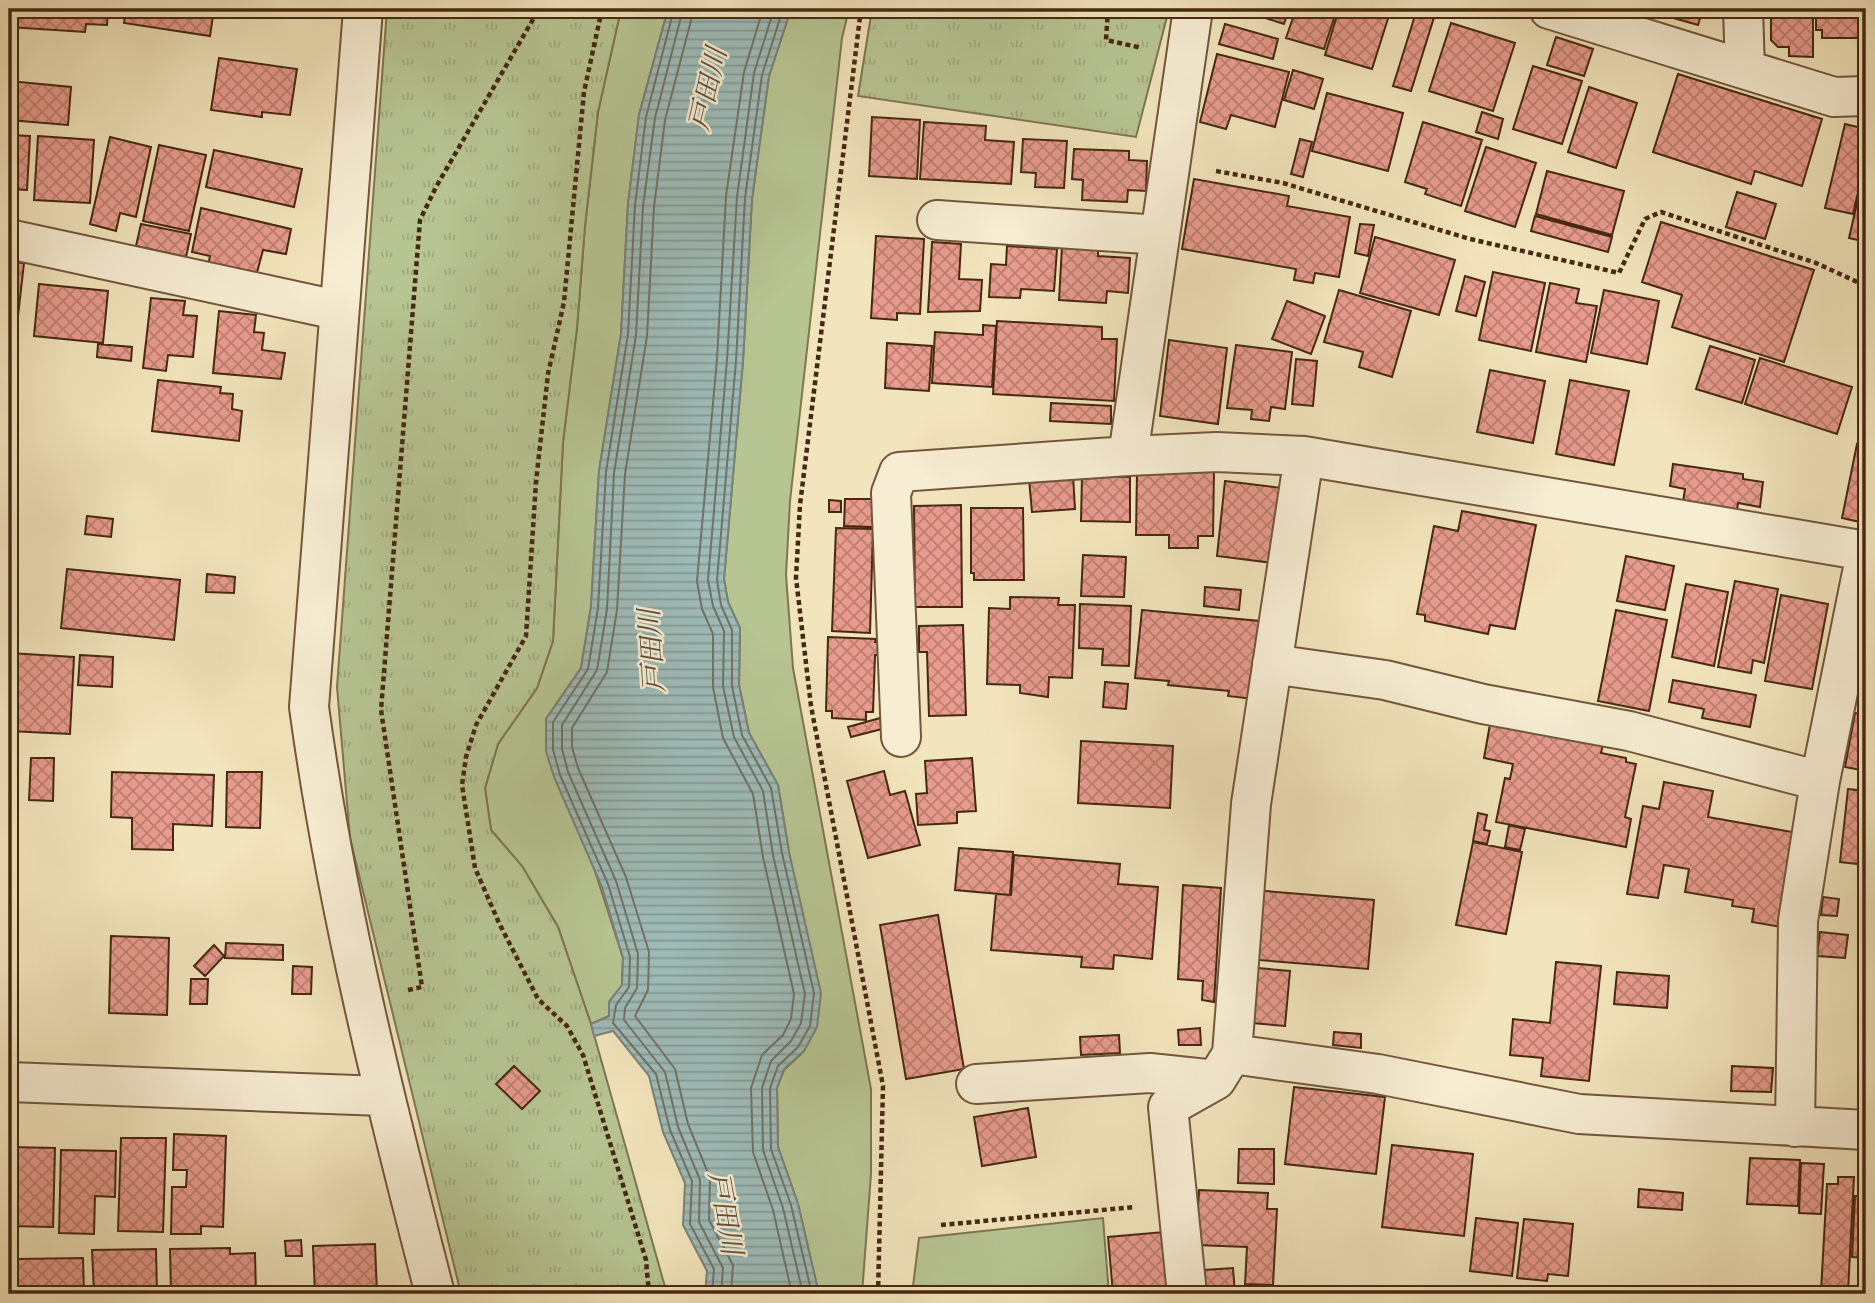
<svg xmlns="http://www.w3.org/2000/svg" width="1875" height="1303" viewBox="0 0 1875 1303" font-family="Cardo,'Noto Serif JP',serif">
	<defs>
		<pattern id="park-tufts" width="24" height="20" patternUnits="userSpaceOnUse" patternTransform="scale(1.75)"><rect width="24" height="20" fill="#b7c593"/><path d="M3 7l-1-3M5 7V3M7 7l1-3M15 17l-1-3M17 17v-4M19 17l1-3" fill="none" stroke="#9fa97e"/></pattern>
		<pattern id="water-rules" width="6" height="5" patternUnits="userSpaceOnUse" patternTransform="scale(1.75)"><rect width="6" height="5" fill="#9ebcb9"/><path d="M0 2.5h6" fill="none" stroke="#839995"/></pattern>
		<pattern id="building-cross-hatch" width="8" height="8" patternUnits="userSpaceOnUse" patternTransform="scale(1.75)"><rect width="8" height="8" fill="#e79b8c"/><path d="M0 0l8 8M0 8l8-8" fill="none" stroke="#bd7e71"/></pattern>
	</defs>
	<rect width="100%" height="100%" fill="#f2e4bc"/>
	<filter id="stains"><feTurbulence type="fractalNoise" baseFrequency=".00286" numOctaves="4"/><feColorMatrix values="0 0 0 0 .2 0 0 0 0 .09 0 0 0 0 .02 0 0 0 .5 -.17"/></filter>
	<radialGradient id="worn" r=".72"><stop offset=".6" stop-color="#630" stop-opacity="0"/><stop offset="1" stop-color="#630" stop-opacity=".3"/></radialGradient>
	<path fill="#b7c593" stroke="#7f7652" stroke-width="2" d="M621 9H668L639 115 628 204 621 334 599 471 591 607 581 668 546 719 623 958 622 985 609 1002V1016L591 1024 558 927 522 866 491 830 485 788 498 744 537 688 553 641 563 442 577 328 585 226 598 112Z
		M791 9H849L842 38 790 501 786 575 793 668 871 1089V1174L862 1294H819L798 1204 778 1147 777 1088 784 1070 804 1051 789 852 778 785 749 733 739 685 740 628 728 602 724 579 743 361 752 199 769 76Z
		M1103 1218 1109 1294H912L919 1238Z"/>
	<path fill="url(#park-tufts)" stroke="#7f7652" stroke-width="2" d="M387 9H621L598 112 585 226 577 328 563 442 553 641 537 688 498 744 485 788 491 830 522 866 558 927 591 1024 667 1294H461L350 838 337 687Z
		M872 9H1169L1136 137 858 96Z"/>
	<path fill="url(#water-rules)" stroke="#7b8176" stroke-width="2" d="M668 9H791L769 76 752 199 743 361 724 579 728 602 740 628 739 685 749 733 778 785 789 852 821 993 817 1027 804 1051 784 1069 777 1088 778 1147 798 1204 819 1294H705L707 1271 683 1225 685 1183 663 1132 649 1076 613 1031 594 1036 591 1024 609 1016V1002L622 985 623 958 602 887 554 777 546 751V719L581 668 591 607 599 471 621 334 628 204 639 115Z"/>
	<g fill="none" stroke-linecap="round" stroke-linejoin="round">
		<path stroke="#727265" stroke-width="2" d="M674 9 646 117 635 205 628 334 606 472 598 608 588 669 553 722V750L560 775 608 884 630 957 629 987 616 1005 613 1023 656 1074 670 1130 692 1181 690 1224 714 1269 712 1294
			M683 9 655 118 643 206 636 335 614 473 607 609 597 670 562 725V749L568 772 616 881 638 954 637 988 625 1008 624 1020 665 1072 678 1127 700 1180 699 1222 723 1268 721 1294
			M694 9 665 120 654 207 647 336 625 474 617 610 607 672 572 728V747L578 768 626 877 649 952 648 990 635 1016 675 1069 688 1124 710 1178 709 1220 733 1265 731 1294
			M763 9 744 72 726 196 717 359 697 581 702 609 713 634V687L723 738 753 794 763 857 794 994 791 1019 783 1035 762 1055 751 1088 753 1152 773 1210 792 1294
			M774 9 754 73 737 197 727 360 708 580 713 606 724 631 723 686 734 737 763 791 773 855 805 994 801 1023 791 1041 771 1061 762 1088 763 1150 783 1208 803 1294
			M783 9 762 75 745 198 736 361 717 580 721 605 732 630V686L742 735 771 788 782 853 814 993 810 1026 798 1047 778 1066 770 1088 771 1149 791 1205 812 1294"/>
	</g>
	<path fill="url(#building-cross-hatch)" stroke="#472811" stroke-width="2" d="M9 9H108L107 25 86 24 85 32 9 27Z
		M126 9H214L210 36 124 23Z
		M1238 9H1289L1284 24Z
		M1296 9H1337L1324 49 1286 38Z
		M1339 9H1391L1372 69 1325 55Z
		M1417 9 1436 11 1411 91 1393 86Z
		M1642 9H1703L1698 25Z
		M1771 9H1813V57L1789 56V47H1778L1771 40Z
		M1816 9H1860V38H1822V30H1816Z
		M1451 23 1515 43 1493 111 1429 91Z
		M1225 24 1278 39 1273 59 1219 44Z
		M1556 37 1593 49 1584 76 1547 65Z
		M1217 54 1289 72 1275 127 1231 115 1226 129 1200 122Z
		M219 58 297 69 290 115 262 112V117L211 110Z
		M1533 66 1582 81 1562 144 1513 129Z
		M1293 70 1323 79 1314 109 1284 100Z
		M1678 74 1822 119 1802 186 1755 171 1751 184 1653 152Z
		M9 81 71 87 68 125 9 120Z
		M1589 87 1637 103 1616 168 1568 152Z
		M1327 93 1403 113 1388 171 1312 151Z
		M1482 112 1503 119 1498 139 1476 132Z
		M872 117 920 120 917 179 869 176Z
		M924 122 986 126 985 140 1014 142 1011 184 920 179Z
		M1423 122 1482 140 1461 206 1425 194 1427 189 1405 182Z
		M1845 124 1866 129V158L1853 214 1825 208Z
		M9 135 30 136 27 190 9 189Z
		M38 136 94 140 90 203 34 200Z
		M110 137 151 147 136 217 120 213 116 231 90 224Z
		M1023 139 1067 141 1064 188 1035 187 1036 173 1021 172Z
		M1300 139 1312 142 1303 177 1291 174Z
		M159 145 206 155 189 231 143 221Z
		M1486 147 1536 163 1515 227 1465 211Z
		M1074 149 1129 151V160L1147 161 1146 191 1128 190 1127 202 1082 200 1083 180 1072 179Z
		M214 150 302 169 294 207 206 187Z
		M1547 171 1624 191 1612 235 1536 214Z
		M1194 179 1289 196 1287 206 1350 217 1339 277 1315 273 1313 283 1294 280 1296 269 1182 249Z
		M1860 190 1866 191V242L1849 238Z
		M1737 192 1776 204 1765 239 1726 227Z
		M201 208 291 229 286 254 263 250 256 276 208 266 210 256 192 252Z
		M1535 216 1612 237 1608 252 1531 231Z
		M1661 222 1814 270 1784 362 1672 327 1682 295 1642 282Z
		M141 224 191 234 186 257 136 246Z
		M1360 224 1374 225 1368 256 1355 253Z
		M876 236 924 239 920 314 897 313V320L871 318Z
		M1375 237 1455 260 1439 315 1360 293Z
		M932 242 961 244 959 279 982 280 980 311 928 312Z
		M1007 246 1057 249 1054 291 1021 289 1020 298 989 297 991 264 1006 265Z
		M1062 246 1098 248V256L1130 258 1128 293 1107 291 1106 303 1059 300Z
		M9 262 24 263 17 325 9 324Z
		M1493 272 1545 283 1531 351 1479 340Z
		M1465 276 1485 282 1476 316 1456 311Z
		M1550 283 1579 289 1576 303 1597 306 1586 362 1536 352Z
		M39 284 108 291 103 343 34 336Z
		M1339 290 1411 311 1392 377 1359 367 1363 352 1324 342Z
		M1604 290 1659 301 1647 364 1591 353Z
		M151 298 185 301 183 315 197 316 193 357 168 355 166 371 143 368Z
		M1287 301 1325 316 1311 354 1272 339Z
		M219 311 256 315 254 332 264 333 262 350 285 353 281 379 213 373Z
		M997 321 1102 327V339H1117L1114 401 993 394Z
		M983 325 996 326 992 387 932 383 935 332 983 335Z
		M1169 340 1227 348 1218 424 1160 416Z
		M887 343 932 346 929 391 885 388Z
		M98 344 132 347 131 361 97 357Z
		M1236 345 1292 352 1285 409 1271 407 1269 421 1251 419 1252 410 1227 408Z
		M1710 346 1755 360 1742 403 1696 389Z
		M1760 358 1852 387 1837 434 1745 404Z
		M1296 359 1317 361 1313 406 1292 404Z
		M1490 370 1545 381 1533 443 1477 432Z
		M158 380 221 387 220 393 233 394 232 409 242 411 239 441 152 431Z
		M1570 380 1629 391 1614 465 1556 454Z
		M1051 403 1111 406V424L1050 421Z
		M1857 444 1866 446V492L1860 522 1842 518Z
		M1673 464 1743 474V479L1763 482 1760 507 1738 503 1737 510 1683 502 1685 489 1670 486Z
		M1137 471H1214L1213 536H1198V548H1169V535H1136Z
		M1073 475 1075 509 1032 512 1029 479Z
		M1082 476 1130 477V522L1081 521Z
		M1225 481 1282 488 1273 563 1217 556Z
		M845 499H874L873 527 844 526Z
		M829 500 841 501V512H829Z
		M961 505 962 607H915L914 506Z
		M971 508H1023L1024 580H974V573H971Z
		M1462 511 1536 525 1515 629 1490 625 1488 634 1425 621V615L1417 614 1434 526 1458 531Z
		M87 516 113 519 111 537 85 534Z
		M836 528 873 529 870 633 832 631Z
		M1083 555 1126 557 1124 597 1081 596Z
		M1626 556 1674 566 1665 610 1617 601Z
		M67 569 180 580 174 640 61 628Z
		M207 574 235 577 234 593 206 592Z
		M1735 581 1778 589 1764 663 1753 660 1751 673 1718 667Z
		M1686 584 1728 592 1714 666 1672 657Z
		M1205 587 1241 590 1239 610 1204 606Z
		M1781 595 1828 604 1812 689 1765 681Z
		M1010 597 1059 598 1058 605H1075L1072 678 1049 677 1048 697 1020 693V685L987 684 989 608 1010 609Z
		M1080 604 1131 606 1129 666 1102 665 1103 649 1079 648Z
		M1142 610 1260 621 1253 699 1228 696 1229 691 1168 685 1169 681 1135 678Z
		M1616 610 1667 620 1649 711 1598 701Z
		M963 625 966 715 929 716 927 652H919V626Z
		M828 637 876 639 875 642H880L879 655H875L873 712H866V720L832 718V711H826Z
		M9 653 74 657 70 734 9 731Z
		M80 655 113 657 112 687 78 685Z
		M1673 680 1756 695 1750 727 1702 718 1704 709 1669 702Z
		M1105 682 1128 684 1126 709 1103 707Z
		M1492 713 1603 744 1601 753 1626 758V762L1636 764 1625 817 1631 819 1626 847 1496 822 1505 778 1510 779 1513 764 1484 758Z
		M1855 713 1866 715V771L1845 767Z
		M880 718 882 729 851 737 848 727Z
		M1081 741 1173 746 1170 808 1078 803Z
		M31 758H54L53 801 29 800Z
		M972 758 976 811 957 812V823L918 825 916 794 927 793 925 761Z
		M884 771 890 795 905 791 920 845 868 858 847 781Z
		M112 772 214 775 212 826 173 824V850L132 849V818L111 817Z
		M227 772H262L260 828 226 827Z
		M1664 782 1713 791 1708 817 1803 834 1787 928 1752 922 1754 909 1732 906 1733 900 1685 892 1689 869 1664 865 1658 898 1627 894 1643 806 1659 809Z
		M1848 789 1866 791V865L1840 862Z
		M1478 813 1487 815 1484 830 1490 831 1487 844 1473 841Z
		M1509 825 1525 829 1520 850 1505 847Z
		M1473 842 1522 852 1506 934 1456 925Z
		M959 848 1013 852 1010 895 955 890Z
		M9 849H16L14 921 9 920Z
		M1014 855 1120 864 1118 884 1158 887 1152 959 1114 955 1113 969 1081 967 1082 957 991 950 996 894 1011 895Z
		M1183 885 1221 888 1214 1002 1202 1000 1203 981 1178 979Z
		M1253 890 1374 900 1368 969 1247 959Z
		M1823 897 1839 899 1837 916 1821 915Z
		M938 915 964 1069 906 1079 880 925Z
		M1820 932 1848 935 1845 958 1817 956Z
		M111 936 169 938 167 1015 109 1013Z
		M226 943 283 945V960L225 958Z
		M214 945 224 956 205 976 194 966Z
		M1556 962 1601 966 1589 1081 1541 1076 1543 1058 1510 1055 1513 1019 1550 1023Z
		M293 966 312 967 311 994H292Z
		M1246 967 1290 971 1285 1026 1241 1022Z
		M1617 972 1669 976 1667 1008 1614 1004Z
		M191 979H208L207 1004H190Z
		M1200 1028 1201 1045H1179L1178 1030Z
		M1334 1032 1361 1034V1048L1333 1045Z
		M1119 1035 1120 1053 1081 1055 1080 1037Z
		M514 1066 540 1091 522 1109 496 1084Z
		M1732 1066 1773 1068 1771 1092 1731 1091Z
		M1294 1087 1385 1097 1376 1174 1285 1164Z
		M1028 1108 1036 1157 982 1166 974 1117Z
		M174 1134 226 1136 223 1227 201 1226V1234H171L172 1187H186L187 1170H173Z
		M121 1138H166L163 1232 118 1231Z
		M1392 1145 1473 1154 1464 1236 1382 1227Z
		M10 1147 55 1148 53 1227 9 1226Z
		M1239 1149H1274V1184L1238 1183Z
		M61 1150 116 1151 115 1197 95 1196 94 1234 59 1233Z
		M1860 1155H1866V1187H1858Z
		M1750 1158 1800 1160 1798 1206 1747 1204Z
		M1801 1163 1824 1164 1821 1214 1799 1213Z
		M1838 1177H1854L1848 1292 1821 1291 1827 1184H1838Z
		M1639 1189 1683 1193 1682 1210 1638 1207Z
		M1199 1190 1268 1193 1267 1209H1277L1273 1285 1245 1284 1247 1247 1196 1245Z
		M1855 1196H1866V1258L1852 1257Z
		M1476 1218 1518 1223 1512 1276 1470 1271Z
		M1524 1219 1573 1224 1568 1276 1548 1274 1547 1281 1517 1278Z
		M1164 1232 1169 1294H1113L1108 1237Z
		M301 1240 302 1256H286L285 1241Z
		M375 1244 377 1294H315L313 1246Z
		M230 1248V1254L255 1253 256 1294H171L170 1249Z
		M156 1249 157 1294 94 1292 92 1250Z
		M83 1258 84 1294H17V1259Z
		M1233 1268 1235 1294H1206L1204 1270Z"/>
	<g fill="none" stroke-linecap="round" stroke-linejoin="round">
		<g stroke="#72573c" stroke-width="42">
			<path id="minor" d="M363 9 309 707C336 905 385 1101 435 1294
				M1549 9 1834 97 1866 96
				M1743 9 1745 69
				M937 220 1160 235
				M9 239 337 310
				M1304 456 1866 551
				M1272 664 1385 680 1483 704 1629 731 1820 781
				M901 737 891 493 899 472 1128 456
				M1232 1054 1378 1074 1579 1114 1866 1130
				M9 1082 383 1096
				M976 1084 1150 1073 1216 1080
				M1795 1127 1798 921 1820 781 1866 553
				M1187 1294 1168 1107 1216 1080 1232 1054 1251 804 1304 456 1217 452 1128 456 1193 9"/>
		</g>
		<path stroke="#472811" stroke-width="4.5" stroke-dasharray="5 3.5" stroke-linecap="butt" d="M602 9 584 92 564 302 548 374 536 482 526 636 476 725 466 757 462 785 475 868 499 923 538 999 567 1026 583 1055 646 1260 649 1294
			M861 9 800 505 796 578 811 706 883 1086 878 1294
			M1108 9 1106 40 1142 48
			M1216 171 1283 183 1470 239 1619 273 1645 219 1661 212 1816 263 1866 286
			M408 990 422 987 381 710 420 220 436 187 539 9
			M941 1225 1135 1207"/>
		<use href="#minor" stroke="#f7edd3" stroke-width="38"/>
	</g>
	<g text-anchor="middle" stroke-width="5" stroke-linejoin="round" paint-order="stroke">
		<g font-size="28" font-style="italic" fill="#5d4d3b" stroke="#f7edd3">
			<text transform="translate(707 89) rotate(-77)" y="10">戸田川</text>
			<text transform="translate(651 651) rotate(-94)" y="10">戸田川</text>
			<text transform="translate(726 1213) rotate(80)" y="10">戸田川</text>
		</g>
	</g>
	<rect width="1875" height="1303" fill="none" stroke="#f2e4bc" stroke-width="35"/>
	<rect x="10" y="10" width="1854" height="1282" fill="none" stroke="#472811" stroke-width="3.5"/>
	<rect x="18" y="18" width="1840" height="1268" fill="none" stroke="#472811" stroke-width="2"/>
	<rect width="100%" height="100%" filter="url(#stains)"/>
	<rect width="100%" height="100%" fill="url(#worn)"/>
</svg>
